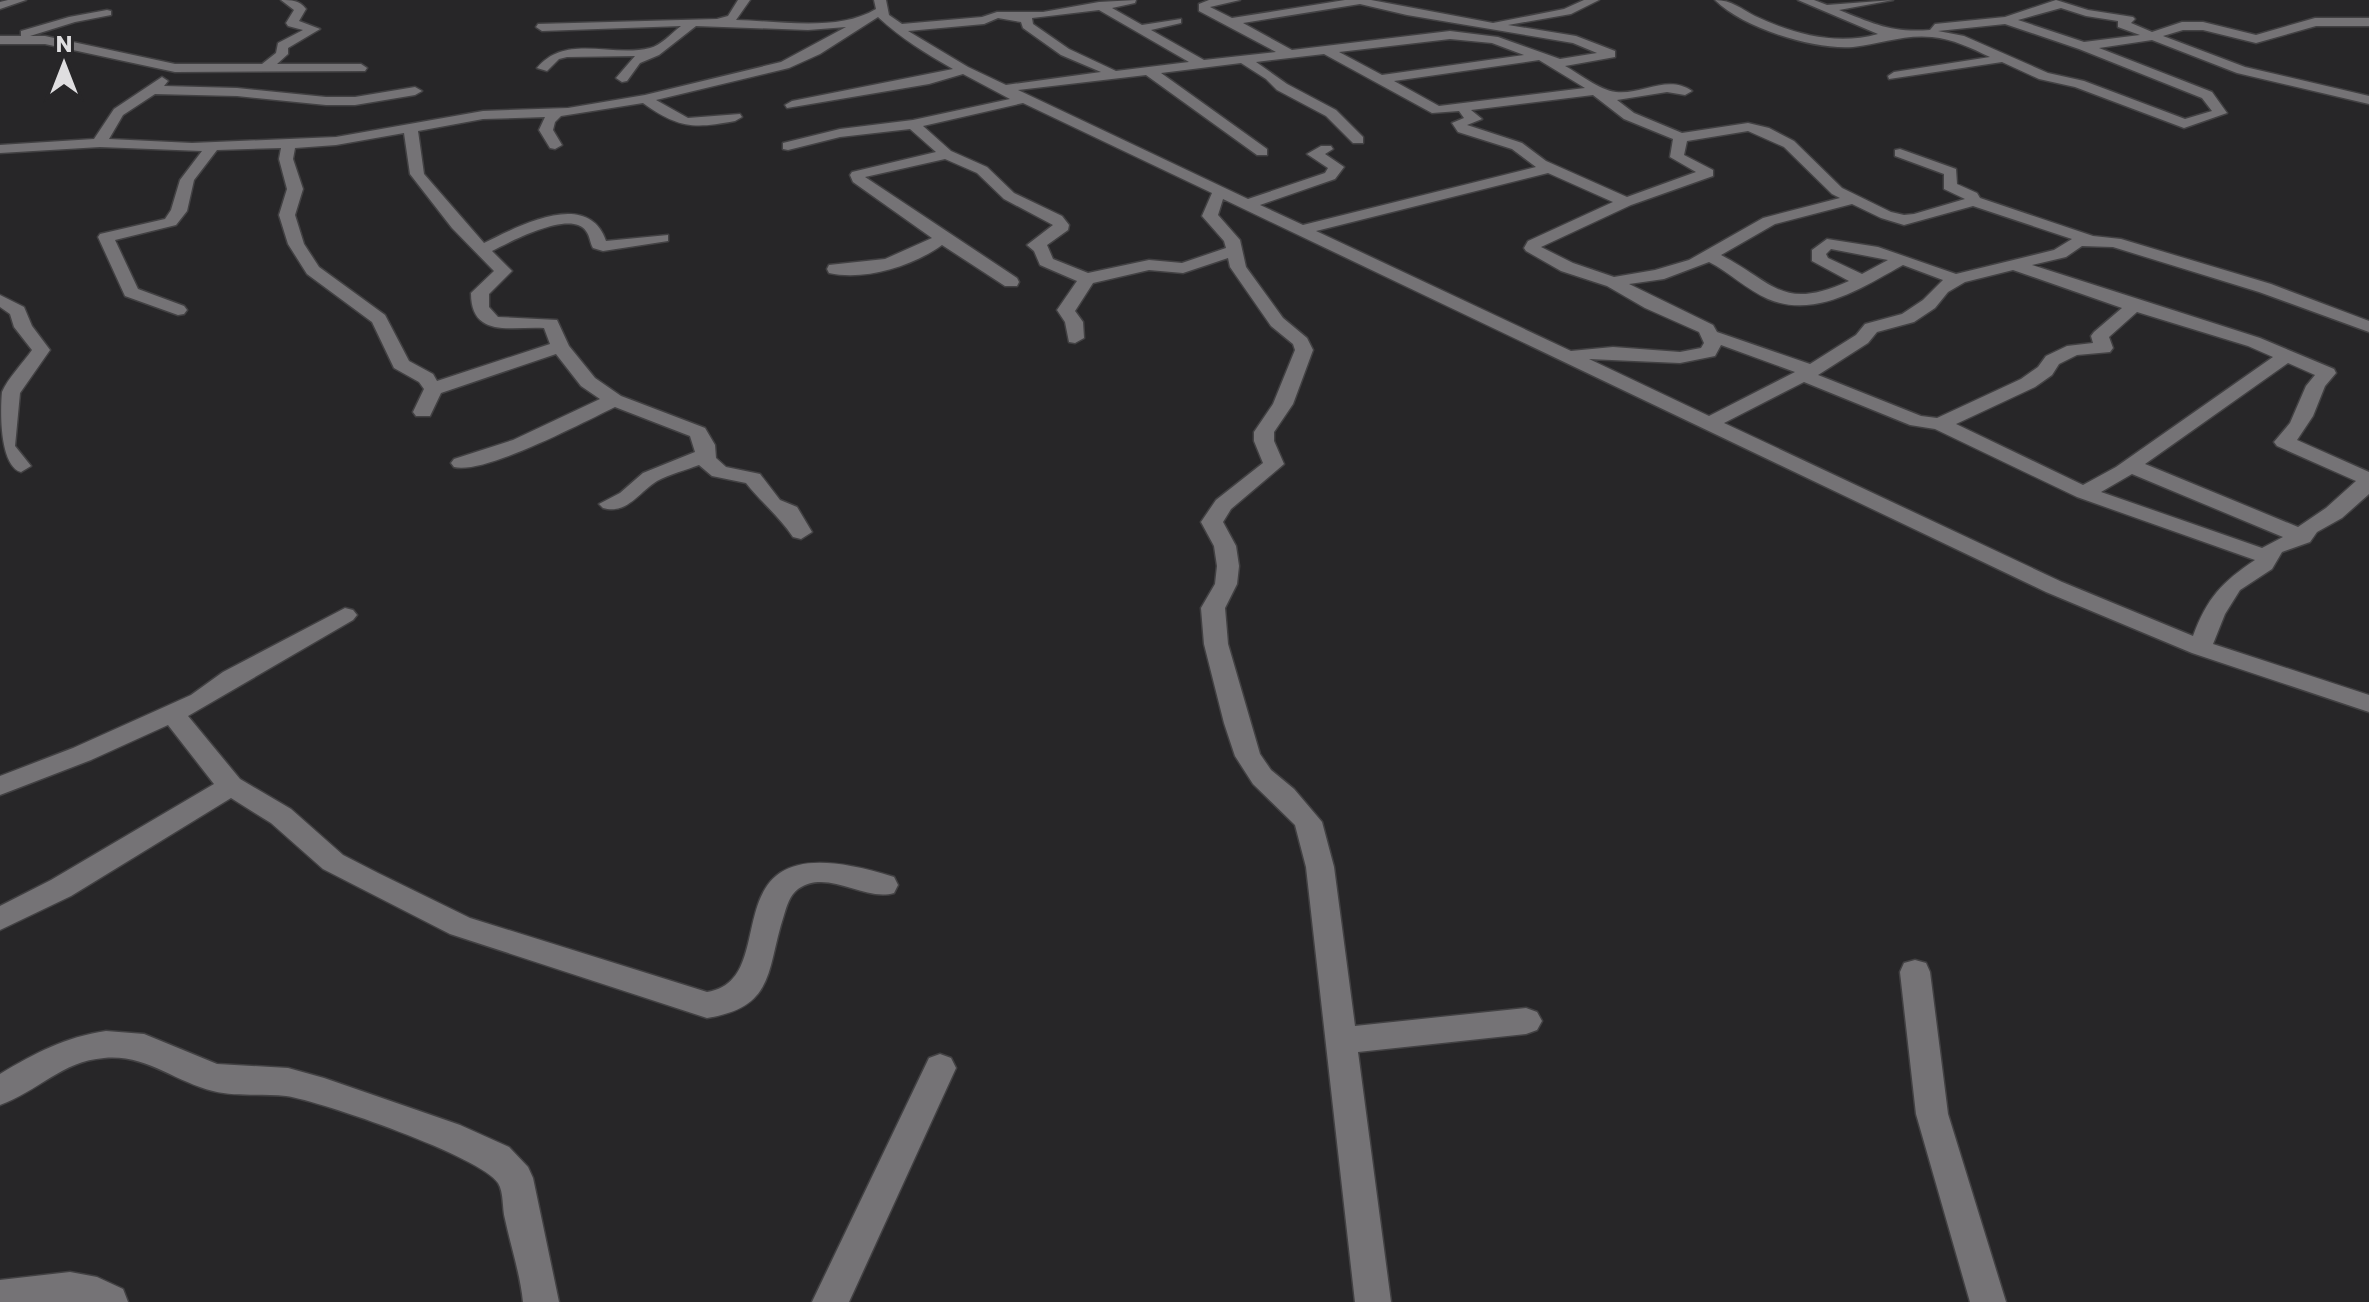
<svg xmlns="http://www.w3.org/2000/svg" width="2369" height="1302" viewBox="0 0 2369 1302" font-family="Poppins,sans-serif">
	<rect width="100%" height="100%" fill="#272628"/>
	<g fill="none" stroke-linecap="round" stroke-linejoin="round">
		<g stroke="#424143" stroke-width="3">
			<path id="minor" d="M8 0H26L0 9V2Z
				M281 0C292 0 299 0 306 9L299 21 320 29 288 48V54L277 64H361L367 68 365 71 175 72 45 44H0V36H21V31L69 17 107 10 111 11V15L75 22 30 36H45L175 64H262L276 53 278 43 303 30 288 26 286 23 294 10Z
				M738 0H750L736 20C780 21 838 32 876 9L874 0H886L889 15 902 24 982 17 997 12H1043L1099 2 1136 0 1135 3 1112 8 1142 25 1181 19V23L1151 30 1204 60 1276 52 1199 11V4L1209 0H1240L1210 7 1232 18 1345 0H1371L1493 23 1564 9 1584 0H1599L1571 14 1508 25 1576 36 1615 51V57L1565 66C1580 74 1599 90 1616 92 1642 95 1668 74 1692 91L1685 95 1667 92 1617 100 1634 113 1682 133 1748 123 1769 128 1794 141 1842 188 1891 212 1904 215 1914 214 1965 199 1944 189V174L1895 156V150L1900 149 1956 169 1957 184 1977 193 1980 198 2093 236 2121 239 2271 284 2369 321V332L2259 292 2113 247 2082 246 2066 257 2032 265 2260 338 2334 369 2336 373 2325 386 2313 416 2297 440 2369 472V494L2342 518 2317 532 2310 542 2282 552 2272 569 2240 590 2225 614 2213 644 2369 695V712L2192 653 2046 592 1223 199 1218 215 1240 240 1246 267 1283 318 1307 338 1313 350 1293 404 1274 432V441L1284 464 1231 509 1223 522 1236 546 1239 566 1237 584 1225 608 1228 644 1260 754 1271 770 1294 789 1322 822 1334 867 1355 1026 1526 1008 1537 1012 1542 1021 1537 1030 1526 1034 1358 1052 1391 1302H1355L1306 867 1295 825 1253 784 1235 756 1224 723 1204 644 1201 608 1215 584 1217 566 1214 546 1201 522 1216 500 1263 463 1254 441V432L1273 404 1295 350 1293 344 1271 326 1230 267 1228 258 1183 273 1149 270 1093 283 1075 311 1083 322 1084 338 1075 343 1069 342 1065 322 1057 310 1077 281 1040 265 1034 251 1027 245 1053 225 1004 199 977 173 945 159 865 177 1017 278 1019 282 1017 286H1005L942 245C913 266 865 281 829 273L827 269 829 265 885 259 932 238 853 182 850 175 852 172 936 152 910 129 840 137 788 150 783 149V143L840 129 913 120 1010 99 963 74 929 84 787 108 785 105 792 101 953 69C925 53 902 39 878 17L820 54 789 68 656 100 688 118 740 114 742 117 735 121C693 129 678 128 643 103L561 116 555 122 553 130 562 145 555 149 550 148 539 130 545 117 483 119 418 131 424 174 484 243C517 227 588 188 606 241L668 235V241L603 251 593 248C590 243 590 236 586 231 571 209 510 242 492 251L512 271 489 294V307L498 317 557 320 569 346 595 378 621 396 705 428 715 445 716 458 726 467 760 474 780 500 797 507 812 532 801 539 793 537C779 516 762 503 746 483L712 476 699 465C686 470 670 474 657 481 639 492 627 515 603 508L599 504 620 493 643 473 695 452 690 436 615 407C584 422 484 475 454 467L451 463 454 459 513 440 600 399 581 386 556 354 441 393 430 416H416L413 412 424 389 419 382 394 368 372 322 307 274 288 244 279 215 287 189 279 159 281 148 217 150 194 180 187 211 176 225 115 240 138 289 184 306 187 310 184 314 178 315 125 296 98 237 100 234 165 219 171 210 180 180 202 151 100 147 0 153V145L94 139 114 109 162 77 168 81 164 86 237 88 326 97H355L415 87 422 91 415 95 355 105H326L237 96 155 94 123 115 109 139 192 143 336 137 483 111 568 108 645 95 781 62 846 27 808 30 696 26 659 55 640 63 627 81 622 82 616 78 635 56 567 57 559 59 547 71 537 68C566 33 612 58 650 48 660 46 672 33 681 26L542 31 536 27 538 24 717 19 728 16ZM1360 4 1407 15 1573 43 1597 53 1560 59 1498 37 1450 31 1292 50 1243 23ZM1099 10 1189 62 1116 71 1069 49 1033 24 1032 18ZM998 18 1021 22 1023 28 1061 55 1101 72 1006 85 968 67 908 31 984 24ZM1450 39 1492 43 1524 55 1382 75 1339 52ZM1324 54 1432 113 1459 111 1464 118 1452 123 1458 132 1512 149 1536 167 1303 225 1260 205 1335 179 1344 167 1325 154 1333 149 1331 146H1321L1307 154 1328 168 1325 173 1248 199 1018 90 1146 75 1257 155H1267V149L1161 73 1241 63 1266 79 1277 90 1326 116 1353 143H1363V137L1336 110 1287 84 1256 62ZM1539 60 1585 88 1439 106 1394 81ZM1593 95 1624 119 1673 139 1670 157 1696 172 1627 197 1546 161 1522 143 1467 125 1482 119 1471 110ZM1023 103 1212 193 1202 216 1224 241 1226 248 1182 263 1149 260 1088 273 1053 259 1047 245 1068 230 1069 225 1062 216 1014 193 987 167 951 151 923 126ZM1748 131 1784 147 1832 194 1840 198 1763 218 1689 260 1655 270 1614 277 1573 263 1541 247 1631 205 1713 176V170L1684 155 1687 141ZM404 133 410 174 452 228 494 271 471 293C471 339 512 326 544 328L550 344 437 381 433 374 409 361 385 315 319 267 304 244 295 215 303 189 293 159 295 148 336 145ZM1548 173 1613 202 1528 241 1524 248 1526 251 1561 271 1607 286 1645 308 1699 332 1704 343 1701 348 1680 352 1613 347 1571 351 1316 231ZM1852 204 1881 218 1904 225 1973 206 2072 239 2054 250 1956 274 1878 247 1827 239 1812 250V261L1849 281C1782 311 1776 284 1721 255L1775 224ZM1831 249 1888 260 1862 274 1828 258 1826 254ZM1709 262C1729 272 1747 290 1768 299 1816 319 1863 287 1903 265L1943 280 1923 300 1902 314 1865 324 1856 335 1810 364 1717 332 1713 325 1629 284 1664 279ZM2013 270 2122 308 2094 332 2091 336 2093 343 2067 346 2046 356 2038 367 2021 379 1937 418 1921 416 1818 375 1868 343 1877 332 1914 322 1935 308 1948 292 1965 282ZM2137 312 2248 346 2273 357 2116 467 2083 485 1956 424 2035 387 2052 375 2059 364 2077 355 2110 352 2113 348 2109 337ZM1721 345 1795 372 1709 416 1589 359 1680 363 1715 356ZM2288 363 2315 375 2306 386 2290 423 2274 442 2277 446 2356 481 2326 508 2298 527 2145 464ZM1804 382 1910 425 1935 429 2077 497 2255 560C2222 582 2207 598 2193 636L2062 582 1724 423ZM2132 474 2283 537 2262 548 2101 492Z
				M1715 0C1732 0 1741 9 1755 16 1793 34 1836 46 1878 34L1798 0H1814L1827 5 1893 0 1839 10C1874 24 1892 33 1930 30L1935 24 2005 17 2056 0 2088 10 2133 17 2135 19 2131 23 2152 32 2182 22H2203L2256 35 2315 18H2369V26H2316L2256 43 2203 30H2183L2163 36 2245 67 2369 96V104L2237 73 2152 40 2099 48 2212 92 2227 113 2184 128 2075 87 2039 79 2002 62 1889 79 1888 76 1894 72 1990 57C1971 48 1953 39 1932 37 1905 34 1880 44 1853 47 1813 50 1743 28 1715 0ZM2061 8 2086 16 2118 21V27L2140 35 2084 42 2018 20ZM2005 24 2079 49 2202 98 2212 111 2185 119 2084 81 2048 73 1964 36 1938 31Z
				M0 295 24 307 32 326 50 350 20 393 15 446 31 466 21 472C0 466 0 413 2 392 8 378 23 363 32 350L14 327 10 314 0 307Z
				M345 608 353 610 357 615 353 620 188 716 240 779 291 809 343 855 378 873 470 918 707 992C790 979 696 814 894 877L898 885 894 893C864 902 828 868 798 889 790 895 787 905 784 915 766 970 776 1007 707 1018L450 934 323 869 271 823 231 798 71 896 0 930V906L51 880 214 784 168 725 91 760 0 795V776L73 748 191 695 223 672Z
				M1915 960 1926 963 1930 972 1948 1114 2006 1302H1970L1916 1114 1900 972 1904 963Z
				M106 1031 144 1034 217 1064 288 1068 324 1078 460 1125 509 1147 528 1167 533 1178 559 1302H523C520 1273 511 1247 505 1219 502 1208 504 1192 498 1183 482 1157 321 1101 286 1096 263 1093 236 1097 213 1091 175 1082 146 1054 104 1058 62 1061 37 1092 0 1105V1074C35 1053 65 1037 106 1031Z
				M940 1054 951 1058 956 1068 849 1302H812L929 1058Z
				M70 1272 97 1277 123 1289 128 1302H0V1280Z"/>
		</g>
		<use href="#minor" fill="#757376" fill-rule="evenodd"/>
	</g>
	<g transform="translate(64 64)" stroke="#272628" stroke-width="6" paint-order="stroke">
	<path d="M0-6L14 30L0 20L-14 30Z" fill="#dfdee0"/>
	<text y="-12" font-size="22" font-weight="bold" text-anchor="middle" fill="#dfdee0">N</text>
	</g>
</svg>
